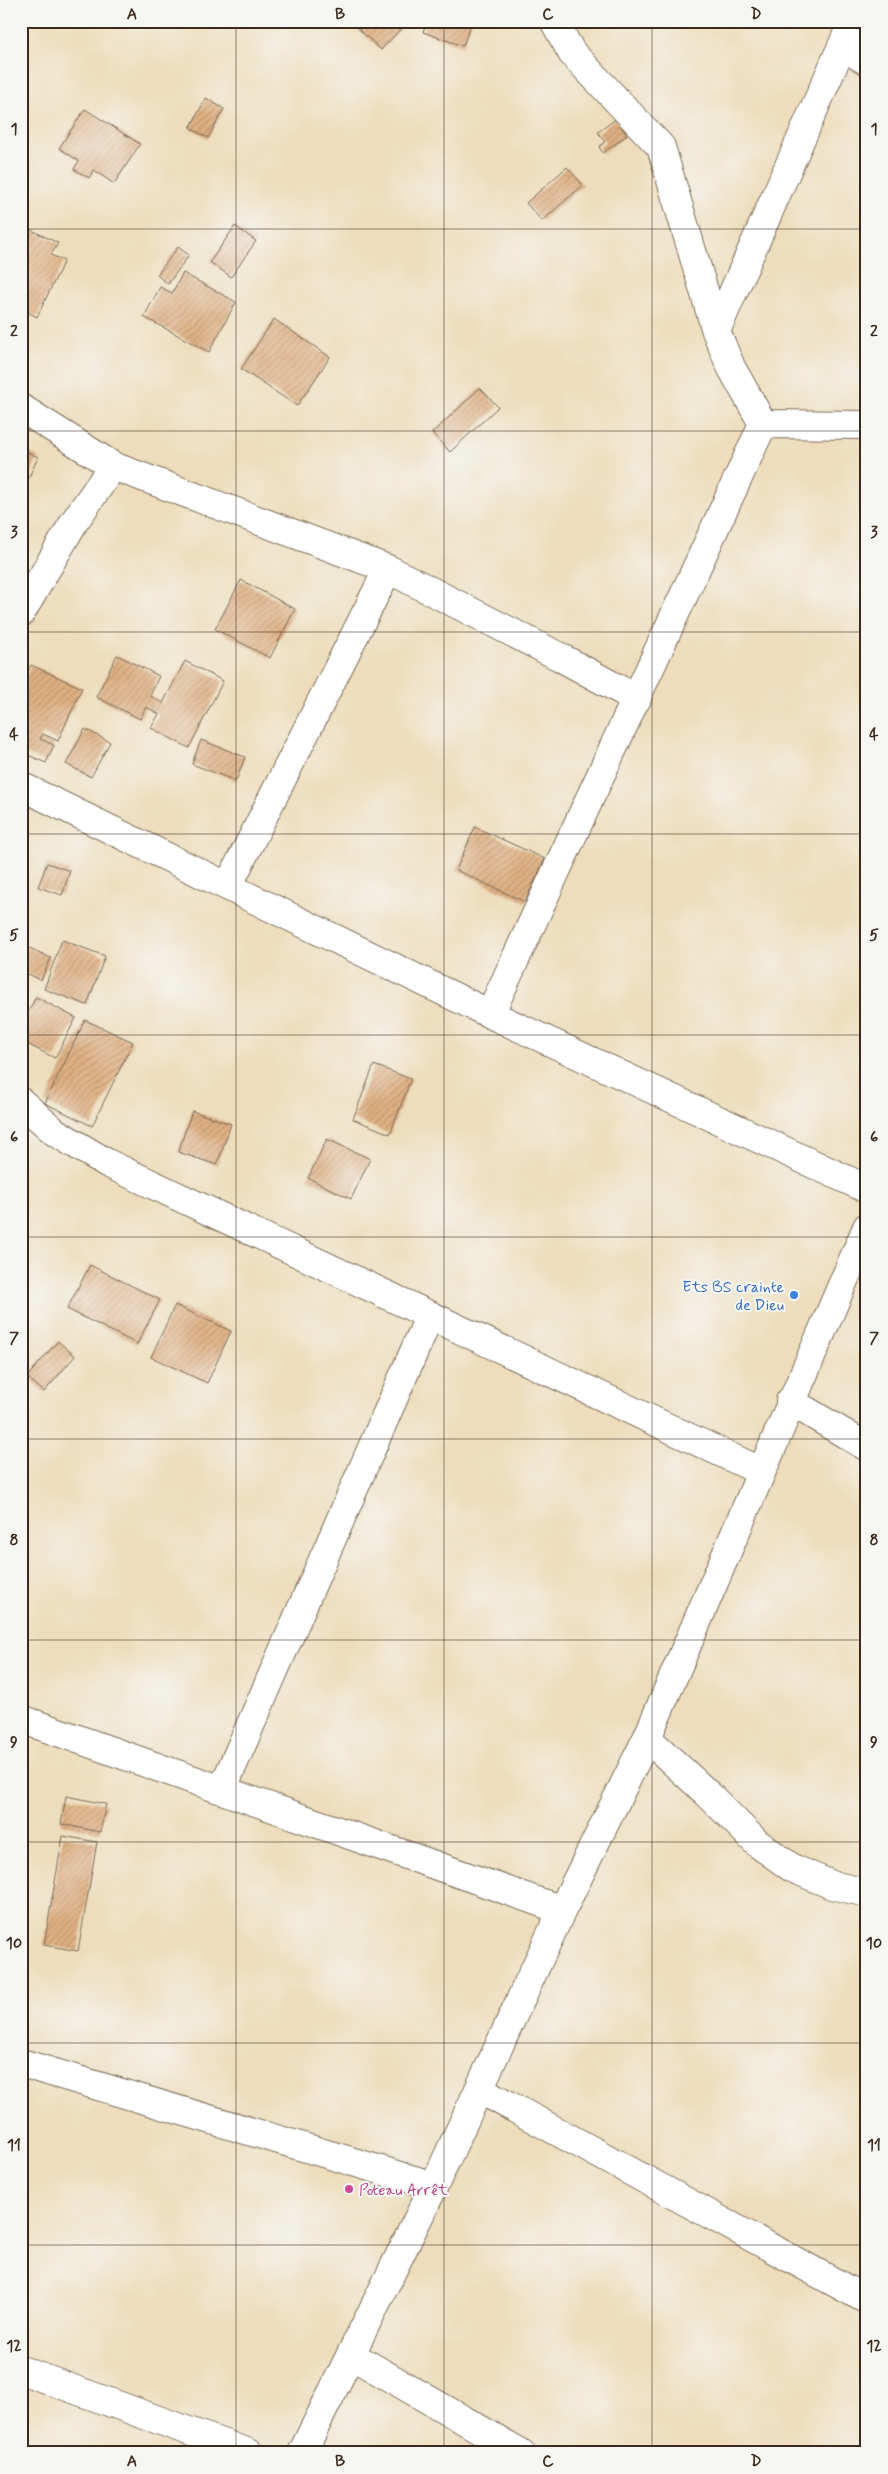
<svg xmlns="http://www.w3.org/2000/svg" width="888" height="2474" viewBox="0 0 888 2474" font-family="Mynerve,sans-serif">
	<defs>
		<pattern id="building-hatch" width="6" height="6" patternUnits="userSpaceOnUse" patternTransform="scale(1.25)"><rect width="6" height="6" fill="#e0b183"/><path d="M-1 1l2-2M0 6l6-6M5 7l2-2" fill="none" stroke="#b7906b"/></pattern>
	</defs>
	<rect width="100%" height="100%" fill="#f6f6f2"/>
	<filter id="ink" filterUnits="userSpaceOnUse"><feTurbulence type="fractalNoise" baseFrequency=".02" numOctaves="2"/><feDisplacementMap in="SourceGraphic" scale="10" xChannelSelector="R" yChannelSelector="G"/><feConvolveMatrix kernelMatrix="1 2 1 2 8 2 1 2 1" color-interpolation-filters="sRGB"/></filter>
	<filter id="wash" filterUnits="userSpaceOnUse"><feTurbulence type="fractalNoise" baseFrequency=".0096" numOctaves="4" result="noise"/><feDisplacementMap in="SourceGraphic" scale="20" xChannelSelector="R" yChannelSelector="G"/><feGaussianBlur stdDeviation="1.12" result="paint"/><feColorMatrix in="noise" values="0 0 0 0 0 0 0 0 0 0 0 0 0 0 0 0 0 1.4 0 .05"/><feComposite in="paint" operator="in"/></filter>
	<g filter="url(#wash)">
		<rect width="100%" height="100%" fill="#edddbc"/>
		<g id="blocks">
			<path fill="url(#building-hatch)" d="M350 21H408L381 50Z
				M427 21H472L463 46 423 32Z
				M206 98 224 109 208 138 190 128Z
				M85 109 140 144 114 184 94 170 89 178 74 169 79 161 59 148Z
				M616 119 627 135 603 153 599 147 605 142 598 132Z
				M567 167 583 185 542 221 526 203Z
				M21 225 58 243 51 255 64 261 37 317 21 309Z
				M235 226 256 241 231 277 210 262Z
				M178 247 189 255 168 284 157 275Z
				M183 273 236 302 209 352 144 317 160 287 172 293Z
				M274 319 330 357 297 406 241 369Z
				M480 388 498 407 450 452 432 433Z
				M21 449 38 457 21 495Z
				M241 580 295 609 270 658 215 629Z
				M117 655 159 676 150 696 163 703 185 661 223 681 189 748 151 728 159 714 146 707 140 719 96 697Z
				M31 665 82 688 58 741 43 734 40 739 54 745 46 763 21 752V687Z
				M85 729 110 742 91 777 66 764Z
				M201 740 245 757 236 781 192 764Z
				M475 827 545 859 525 902 456 870Z
				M47 863 70 871 62 895 38 887Z
				M62 940 105 956 87 1005 44 989Z
				M21 944 51 958 41 980 21 971Z
				M36 997 76 1018 55 1058 21 1041V1024Z
				M85 1020 133 1042 92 1126 45 1103Z
				M374 1065 411 1079 390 1134 353 1119Z
				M192 1111 231 1124 217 1165 178 1152Z
				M327 1139 370 1159 351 1199 308 1178Z
				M90 1265 160 1300 137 1344 67 1309Z
				M175 1305 231 1331 207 1383 151 1357Z
				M58 1341 75 1356 44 1392 27 1377Z
				M66 1796 106 1804 100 1832 61 1824Z
				M63 1836 97 1842 78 1951 44 1945Z"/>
		</g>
	</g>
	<g filter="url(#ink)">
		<use href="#blocks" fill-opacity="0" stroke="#796955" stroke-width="1"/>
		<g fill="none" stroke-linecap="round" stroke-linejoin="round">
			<g stroke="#796955" stroke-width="30">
				<path id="street" d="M554 21 572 53 661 147 716 331
					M853 21 716 331 731 367 763 424 867 425
					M842 46 867 61
					M21 408 113 466 388 569 560 657 637 699
					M21 613 74 522 113 466
					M21 786 490 1014 867 1189
					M228 886 388 569
					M490 1014 763 424
					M21 1102 55 1132 107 1163 760 1471
					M790 1401 867 1447
					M21 1719 562 1910
					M647 1738 709 1795 757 1843 792 1868 832 1885 867 1893
					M222 1790 430 1315
					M21 2063 434 2186
					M479 2089 867 2300
					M351 2355 521 2453
					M21 2370 249 2453
					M302 2453 434 2186 562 1910 647 1738 867 1227"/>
			</g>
			<use href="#street" stroke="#fff" stroke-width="28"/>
		</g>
	</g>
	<path fill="none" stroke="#3b2a1e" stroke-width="1" stroke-opacity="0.55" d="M236 21V2453M444 21V2453M652 21V2453M21 229H867M21 431H867M21 632H867M21 834H867M21 1035H867M21 1237H867M21 1439H867M21 1640H867M21 1842H867M21 2043H867M21 2245H867"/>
	<circle fill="#3f7fe0" stroke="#f6f6f2" stroke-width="2" cx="794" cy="1295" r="5"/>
	<circle fill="#d1479c" stroke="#f6f6f2" stroke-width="2" cx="349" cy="2189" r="5"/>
	<g text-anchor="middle" stroke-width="4" stroke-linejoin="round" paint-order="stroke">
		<g font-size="16" fill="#366cbe" stroke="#f6f6f2" text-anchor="end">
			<text x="784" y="1292">Ets BS crainte<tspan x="784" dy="18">de Dieu</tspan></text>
		</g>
		<g font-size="16" fill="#b23c85" stroke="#f6f6f2" text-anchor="start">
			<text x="359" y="2195">Poteau Arrêt</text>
		</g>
	</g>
	<rect width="888" height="2474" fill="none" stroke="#f6f6f2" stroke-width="55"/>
	<rect x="28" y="28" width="832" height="2418" fill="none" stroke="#3b2a1e" stroke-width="2"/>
	<g font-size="16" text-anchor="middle" font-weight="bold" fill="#3b2a1e">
		<text x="132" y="19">A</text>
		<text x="340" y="19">B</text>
		<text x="548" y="19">C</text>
		<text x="756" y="19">D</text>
		<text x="14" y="134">1</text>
		<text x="874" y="134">1</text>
		<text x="14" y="336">2</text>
		<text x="874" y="336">2</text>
		<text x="14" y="537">3</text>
		<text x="874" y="537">3</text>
		<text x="14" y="739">4</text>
		<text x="874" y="739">4</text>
		<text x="14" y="940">5</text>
		<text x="874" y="940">5</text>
		<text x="14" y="1142">6</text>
		<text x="874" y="1142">6</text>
		<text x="14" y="1343">7</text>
		<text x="874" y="1343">7</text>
		<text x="14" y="1545">8</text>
		<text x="874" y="1545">8</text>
		<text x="14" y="1747">9</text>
		<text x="874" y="1747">9</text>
		<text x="14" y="1948">10</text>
		<text x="874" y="1948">10</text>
		<text x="14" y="2150">11</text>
		<text x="874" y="2150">11</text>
		<text x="14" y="2351">12</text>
		<text x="874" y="2351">12</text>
		<text x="132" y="2466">A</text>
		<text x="340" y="2466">B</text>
		<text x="548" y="2466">C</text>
		<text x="756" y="2466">D</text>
	</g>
</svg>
